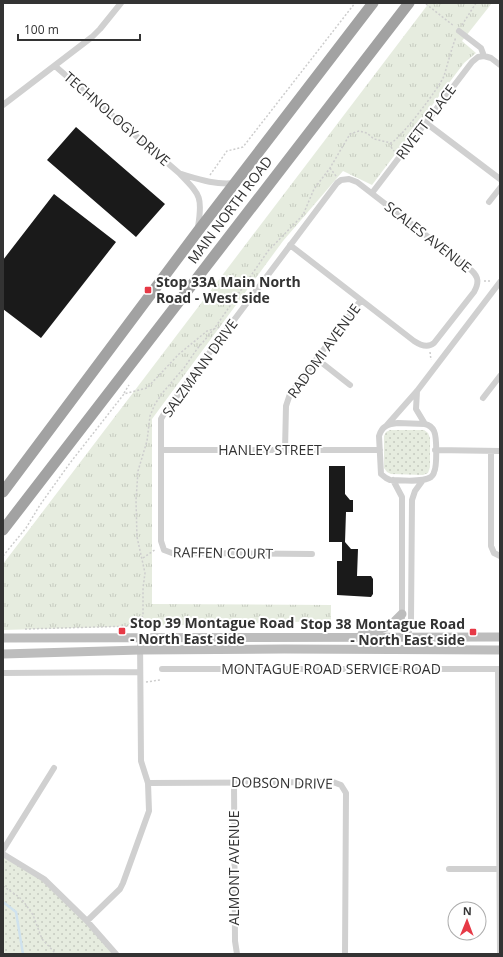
<svg xmlns="http://www.w3.org/2000/svg" width="503" height="957" viewBox="0 0 503 957" font-family="'Open Sans',sans-serif">
	<defs>
		<pattern id="grass-tufts" width="24" height="20" patternUnits="userSpaceOnUse"><rect width="24" height="20" fill="#e6ecdf"/><path d="M3 7l-1-3M5 7V3M7 7l1-3M15 17l-1-3M17 17v-4M19 17l1-3" fill="none" stroke="#c6cbc0"/></pattern>
		<pattern id="park-dots" width="8" height="8" patternUnits="userSpaceOnUse"><rect width="8" height="8" fill="#e6ecdf"/><path d="M2 2h.1M6 6h.1" fill="none" stroke="#c6cbc0" stroke-width="1.8" stroke-linecap="round"/></pattern>
	</defs>
	<rect width="100%" height="100%" fill="#fff"/>
	<path fill="url(#grass-tufts)" d="M429 3H492L462 41 476 53 464 63 372 185 343 171 283 241 152 419V604L331 605V621L3 630V564Z"/>
	<path fill="url(#park-dots)" d="M390 430H424L428 433 430 438V467L428 473 423 475 391 474 387 472 384 468V436L386 432Z
		M3 854 44 879 116 954H3Z"/>
	<g fill="none" stroke-linecap="round" stroke-linejoin="round">
		<path stroke="#cfe2ee" stroke-width="2.5" d="M3 902 16 912 23 954"/>
	</g>
	<path fill="#1a1a1a" d="M76 127 165 204 136 237 47 160Z
		M54 194 116 242 41 338 3 309V260Z
		M329 466H345V494L350 500H353V512H346L345 542 351 549H358L357 576H371L373 579V594L371 597 337 595V561H342V542H329Z"/>
	<g fill="none" stroke-linecap="round" stroke-linejoin="round">
		<path stroke="#cdcdcd" stroke-width="1.5" stroke-dasharray="2 2" stroke-linecap="butt" d="M426 4 454 26
			M462 25 476 3
			M391 143V147L394 151
			M330 168 336 176
			M210 175 227 151 243 147 355 3
			M484 281H492
			M430 352 431 360
			M124 393 129 385
			M3 556 26 528 40 505 70 463 124 394 147 388 179 354 207 331 220 327
			M143 558 156 549
			M25 629 133 626 143 616V588L145 573 137 537 136 500 138 471 147 441 150 416 155 404 164 391 184 368 197 349 214 329 268 251 303 215 314 189 330 168 350 134 359 131 367 133 374 139 391 143C402 137 439 88 444 76 448 63 451 50 456 37
			M146 682 160 680
			M3 886 19 897 24 902 33 915 42 939 56 954
			M3 953V954"/>
		<path stroke="#d0d0d0" stroke-width="6" d="M459 31 481 48 484 56 491 58 500 65
			M55 66 179 173C200 195 203 196 198 227
			M3 105 92 37 100 29 121 3
			M426 123 500 179
			M181 174C198 179 215 185 234 183
			M372 193 472 62 478 57 484 56
			M489 202 500 188
			M290 245 414 341C420 345 428 348 434 343L474 292C479 283 479 277 471 270L357 182 349 179 341 180 337 183 165 412 161 419V541L164 550 172 553 312 554
			M317 359 350 385
			M417 391 416 409 425 424
			M483 398 500 376
			M398 423 425 424C429 425 432 427 434 431 437 437 437 467 434 472 434 474 432 476 431 477 423 483 400 480 390 480L386 478 381 474 379 436C382 426 388 424 398 423Z
			M387 425 417 391 500 282
			M161 450H380
			M285 450 286 406 290 394 361 300
			M435 450 500 451
			M491 451V546L494 553 500 556
			M393 480 402 497V620L407 636
			M408 637 411 620 412 500 415 491 423 480
			M162 669H500
			M498 669 500 954
			M3 673 140 672
			M234 782 235 941 237 954
			M148 783 333 782 341 785 346 793 345 954
			M3 850 54 768
			M3 854 44 879 87 921 116 954
			M449 869H499
			M87 921 120 889 123 883 149 811 148 783 141 761 140 638"/>
		<path stroke="#bdbdbd" stroke-width="9" d="M362 634 390 626 402 614
			M3 638 500 637
			M3 654 140 650 284 649 500 650"/>
		<path stroke="#a2a2a2" stroke-width="11" d="M3 492 198 231 373 3
			M3 530C139 355 273 178 409 3"/>
	</g>
	<g fill="#e63946" stroke="#fff" stroke-width="1.5">
		<rect x="144" y="286" width="8" height="8" rx="2"/>
		<rect x="118" y="627" width="8" height="8" rx="2"/>
		<rect x="469" y="628" width="8" height="8" rx="2"/>
	</g>
	<g text-anchor="middle" stroke-width="4" stroke-linejoin="round" paint-order="stroke">
		<g font-size="14" fill="#333" stroke="#fff">
			<text transform="translate(117 119) rotate(41)" y="5">TECHNOLOGY DRIVE</text>
			<text transform="translate(426 122) rotate(-53)" y="5">RIVETT PLACE</text>
			<text transform="translate(230 210) rotate(-53)" y="5">MAIN NORTH ROAD</text>
			<text transform="translate(428 237) rotate(38)" y="5">SCALES AVENUE</text>
			<text transform="translate(324 351) rotate(-54)" y="5">RADOMI AVENUE</text>
			<text transform="translate(200 368) rotate(-54)" y="5">SALZMANN DRIVE</text>
			<text x="270" y="455">HANLEY STREET</text>
			<text transform="translate(223 553) rotate(1)" y="5">RAFFEN COURT</text>
			<text x="331" y="674">MONTAGUE ROAD SERVICE ROAD</text>
			<text transform="translate(282 783) rotate(1)" y="5">DOBSON DRIVE</text>
			<text transform="translate(234 868) rotate(-90)" y="5">ALMONT AVENUE</text>
		</g>
		<g font-size="14" font-weight="bold" fill="#333" stroke="#fff" text-anchor="start">
			<text x="156" y="287">Stop 33A Main North<tspan x="156" dy="16">Road - West side</tspan></text>
			<text x="130" y="628">Stop 39 Montague Road<tspan x="130" dy="16">- North East side</tspan></text>
			<text x="465" y="629" text-anchor="end">Stop 38 Montague Road<tspan x="465" dy="16">- North East side</tspan></text>
		</g>
	</g>
	<rect width="503" height="957" fill="none" stroke="#333333" stroke-width="8"/>
	<g transform="translate(467 921) rotate(1)"><circle r="19" fill="#ffffff" stroke="#adadad"/>
	<path d="M0-3L7 15L0 10L-7 15Z" fill="#e63946"/>
	<text y="-6" font-size="11" font-weight="bold" text-anchor="middle" fill="#333333">N</text>
	</g>
	<path d="M18 34v6h122v-6" fill="none" stroke="#333333" stroke-width="2"/>
	<text x="24" y="34" font-size="12" fill="#333333" stroke="#ffffff" stroke-width="3" paint-order="stroke">100 m</text>
</svg>
